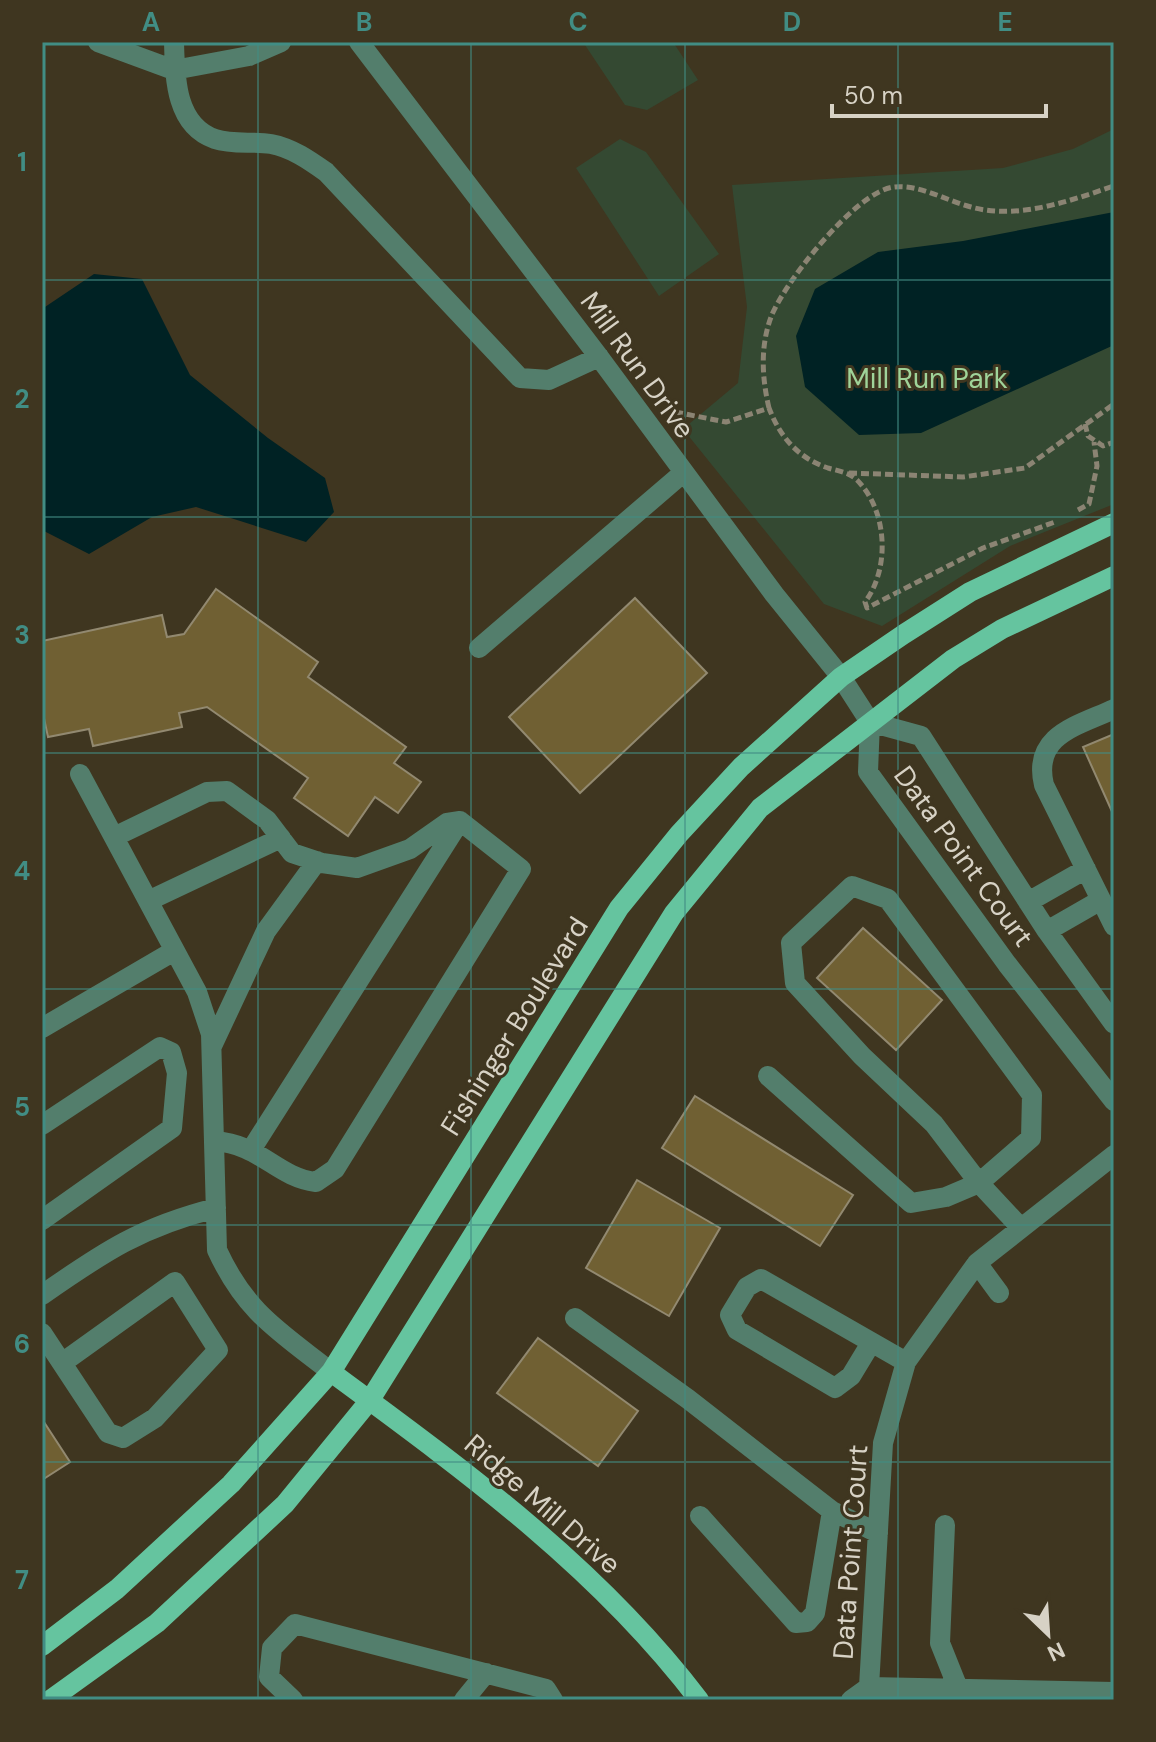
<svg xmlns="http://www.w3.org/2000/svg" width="1156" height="1742" viewBox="0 0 1156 1742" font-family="'DM Sans',sans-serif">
	<rect width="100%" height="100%" fill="#3f3620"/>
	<path fill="#344932" d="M583 42H673L698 80 647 110 625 105Z
		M1114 129V504L1010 546 882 626 824 604 683 429 738 383 747 307 732 185 1003 168 1073 149Z
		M620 139 646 152 719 254 659 296 576 168Z"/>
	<path fill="#002224" d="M1114 212V345L921 433 859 435 805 387 796 336 815 289 878 252 963 241Z
		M94 274 142 279 190 375 268 438 325 478 334 512 306 542 196 507 152 517 89 554 42 530V309Z"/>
	<path fill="#706033" stroke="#928970" stroke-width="2" d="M216 589 318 662 308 677 406 747 394 763 421 782 398 813 375 797 348 836 294 798 308 778 207 707 179 713 182 727 93 746 89 729 48 737 42 709V641L162 615 167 637 184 634Z
		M635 598 707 673 580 793 509 717Z
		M1114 734V816L1083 747Z
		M863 928 942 1000 896 1050 817 978Z
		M695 1096 853 1195 820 1246 662 1148Z
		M637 1180 720 1228 669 1316 586 1268Z
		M538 1338 638 1411 598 1466 497 1393Z
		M42 1419 70 1462 42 1480Z"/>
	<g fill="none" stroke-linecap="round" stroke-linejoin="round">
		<path stroke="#8b8473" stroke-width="5" stroke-dasharray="8 4" stroke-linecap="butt" d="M769 408C762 378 760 347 771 317 784 283 856 191 894 187 919 184 947 201 971 207 1018 220 1069 201 1114 186
			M675 412 726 422 769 408C780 437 798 458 828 468 838 471 849 472 857 480 888 511 890 569 865 602L867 608 983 548 1055 522
			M1085 424 1088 436 1103 446 1114 442
			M849 473 963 477 1025 468 1114 404
			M1078 510 1089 504 1097 466 1094 442"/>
		<path stroke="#537e6c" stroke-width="20" d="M98 42 174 70 249 56 281 42
			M174 42C175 77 175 125 215 139 232 145 253 141 271 144 292 148 309 160 326 172L520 378 549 380 599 357
			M359 42 599 357 774 594 841 677 870 722
			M479 648 683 473
			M1114 709C1077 726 1032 735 1044 785L1114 926
			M870 722 868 772 1007 964 1114 1101
			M870 722 921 736 1047 931 1114 1024
			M80 774 197 992 211 1034 217 1250C246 1313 279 1331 331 1372
			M114 837 207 792 227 791 267 820 292 853 322 863 357 868 410 849 447 823 460 821 521 869 335 1169 316 1182C276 1177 261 1144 214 1141
			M852 886 888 899 1032 1095 1031 1138 979 1183 934 1124 862 1056 795 983 791 943Z
			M148 901 281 838
			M1028 902 1086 869
			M1047 931 1101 900
			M42 1028 174 951
			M212 1046 266 931 317 861
			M768 1076 911 1203 946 1197 979 1183 1021 1228
			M42 1125 160 1047 171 1052 177 1073 172 1128 42 1220
			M251 1150 460 821
			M977 1263 999 1293
			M42 1295C105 1251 141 1227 216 1208
			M575 1318 688 1399 832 1511 878 1533
			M42 1333 108 1433 123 1438 155 1418 218 1350 175 1282 62 1363
			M871 1343 851 1376 835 1388 737 1330 730 1315 747 1287 761 1279 906 1362
			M700 1516 796 1623 807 1622 815 1613 832 1511
			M945 1525 940 1643 958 1688
			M869 1687 1114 1692
			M293 1700 269 1677 272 1648 295 1624 546 1689 553 1700
			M464 1700 486 1673
			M851 1700 869 1687 883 1443 906 1362 977 1263 1114 1155"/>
		<path stroke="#65c49f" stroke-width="20" d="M331 1372C464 1470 598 1567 699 1700
			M42 1646 117 1589 231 1484 331 1372 619 908 679 834 741 767 841 677 904 634 970 592 1114 523
			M50 1700 157 1623 285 1504 370 1400 674 913 760 808 953 659 1002 629 1114 576"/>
	</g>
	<path fill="none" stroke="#418d84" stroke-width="2" stroke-opacity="0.55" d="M258 42V1700M471 42V1700M685 42V1700M898 42V1700M42 280H1114M42 517H1114M42 753H1114M42 989H1114M42 1225H1114M42 1462H1114"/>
	<g text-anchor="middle" stroke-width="6" stroke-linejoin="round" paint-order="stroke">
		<g font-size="28" fill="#d7d2c5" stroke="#3f3620">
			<text transform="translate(638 365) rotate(54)" y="10">Mill Run Drive</text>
			<text transform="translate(964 856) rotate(54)" y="10">Data Point Court</text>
			<text transform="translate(514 1026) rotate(-58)" y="10">Fishinger Boulevard</text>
			<text transform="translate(543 1504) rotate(41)" y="10">Ridge Mill Drive</text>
			<text transform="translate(850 1552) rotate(-86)" y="10">Data Point Court</text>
		</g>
		<g font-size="28" fill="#9fd399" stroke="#3f3620">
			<text x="927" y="388">Mill Run Park</text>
		</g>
	</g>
	<rect width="1156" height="1742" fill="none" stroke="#3f3620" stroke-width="88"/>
	<g transform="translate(1048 1634) rotate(155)" stroke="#3f3620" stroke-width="6" paint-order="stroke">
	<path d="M0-6L14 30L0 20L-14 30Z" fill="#d7d2c5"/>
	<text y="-12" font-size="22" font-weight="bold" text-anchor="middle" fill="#d7d2c5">N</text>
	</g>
	<path d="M832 104v12h214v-12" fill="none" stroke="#d7d2c5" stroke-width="4"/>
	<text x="844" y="104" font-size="24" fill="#d7d2c5" stroke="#3f3620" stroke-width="6" paint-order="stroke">50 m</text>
	<rect x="44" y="44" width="1068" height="1654" fill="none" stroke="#418d84" stroke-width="3"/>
	<g font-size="26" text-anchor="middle" font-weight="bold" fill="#418d84">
		<text x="151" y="31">A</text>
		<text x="364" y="31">B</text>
		<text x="578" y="31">C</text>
		<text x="792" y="31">D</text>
		<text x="1005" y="31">E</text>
		<text x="22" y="171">1</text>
		<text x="22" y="408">2</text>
		<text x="22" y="644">3</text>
		<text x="22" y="880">4</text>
		<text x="22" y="1116">5</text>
		<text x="22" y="1353">6</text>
		<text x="22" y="1589">7</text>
	</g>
</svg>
